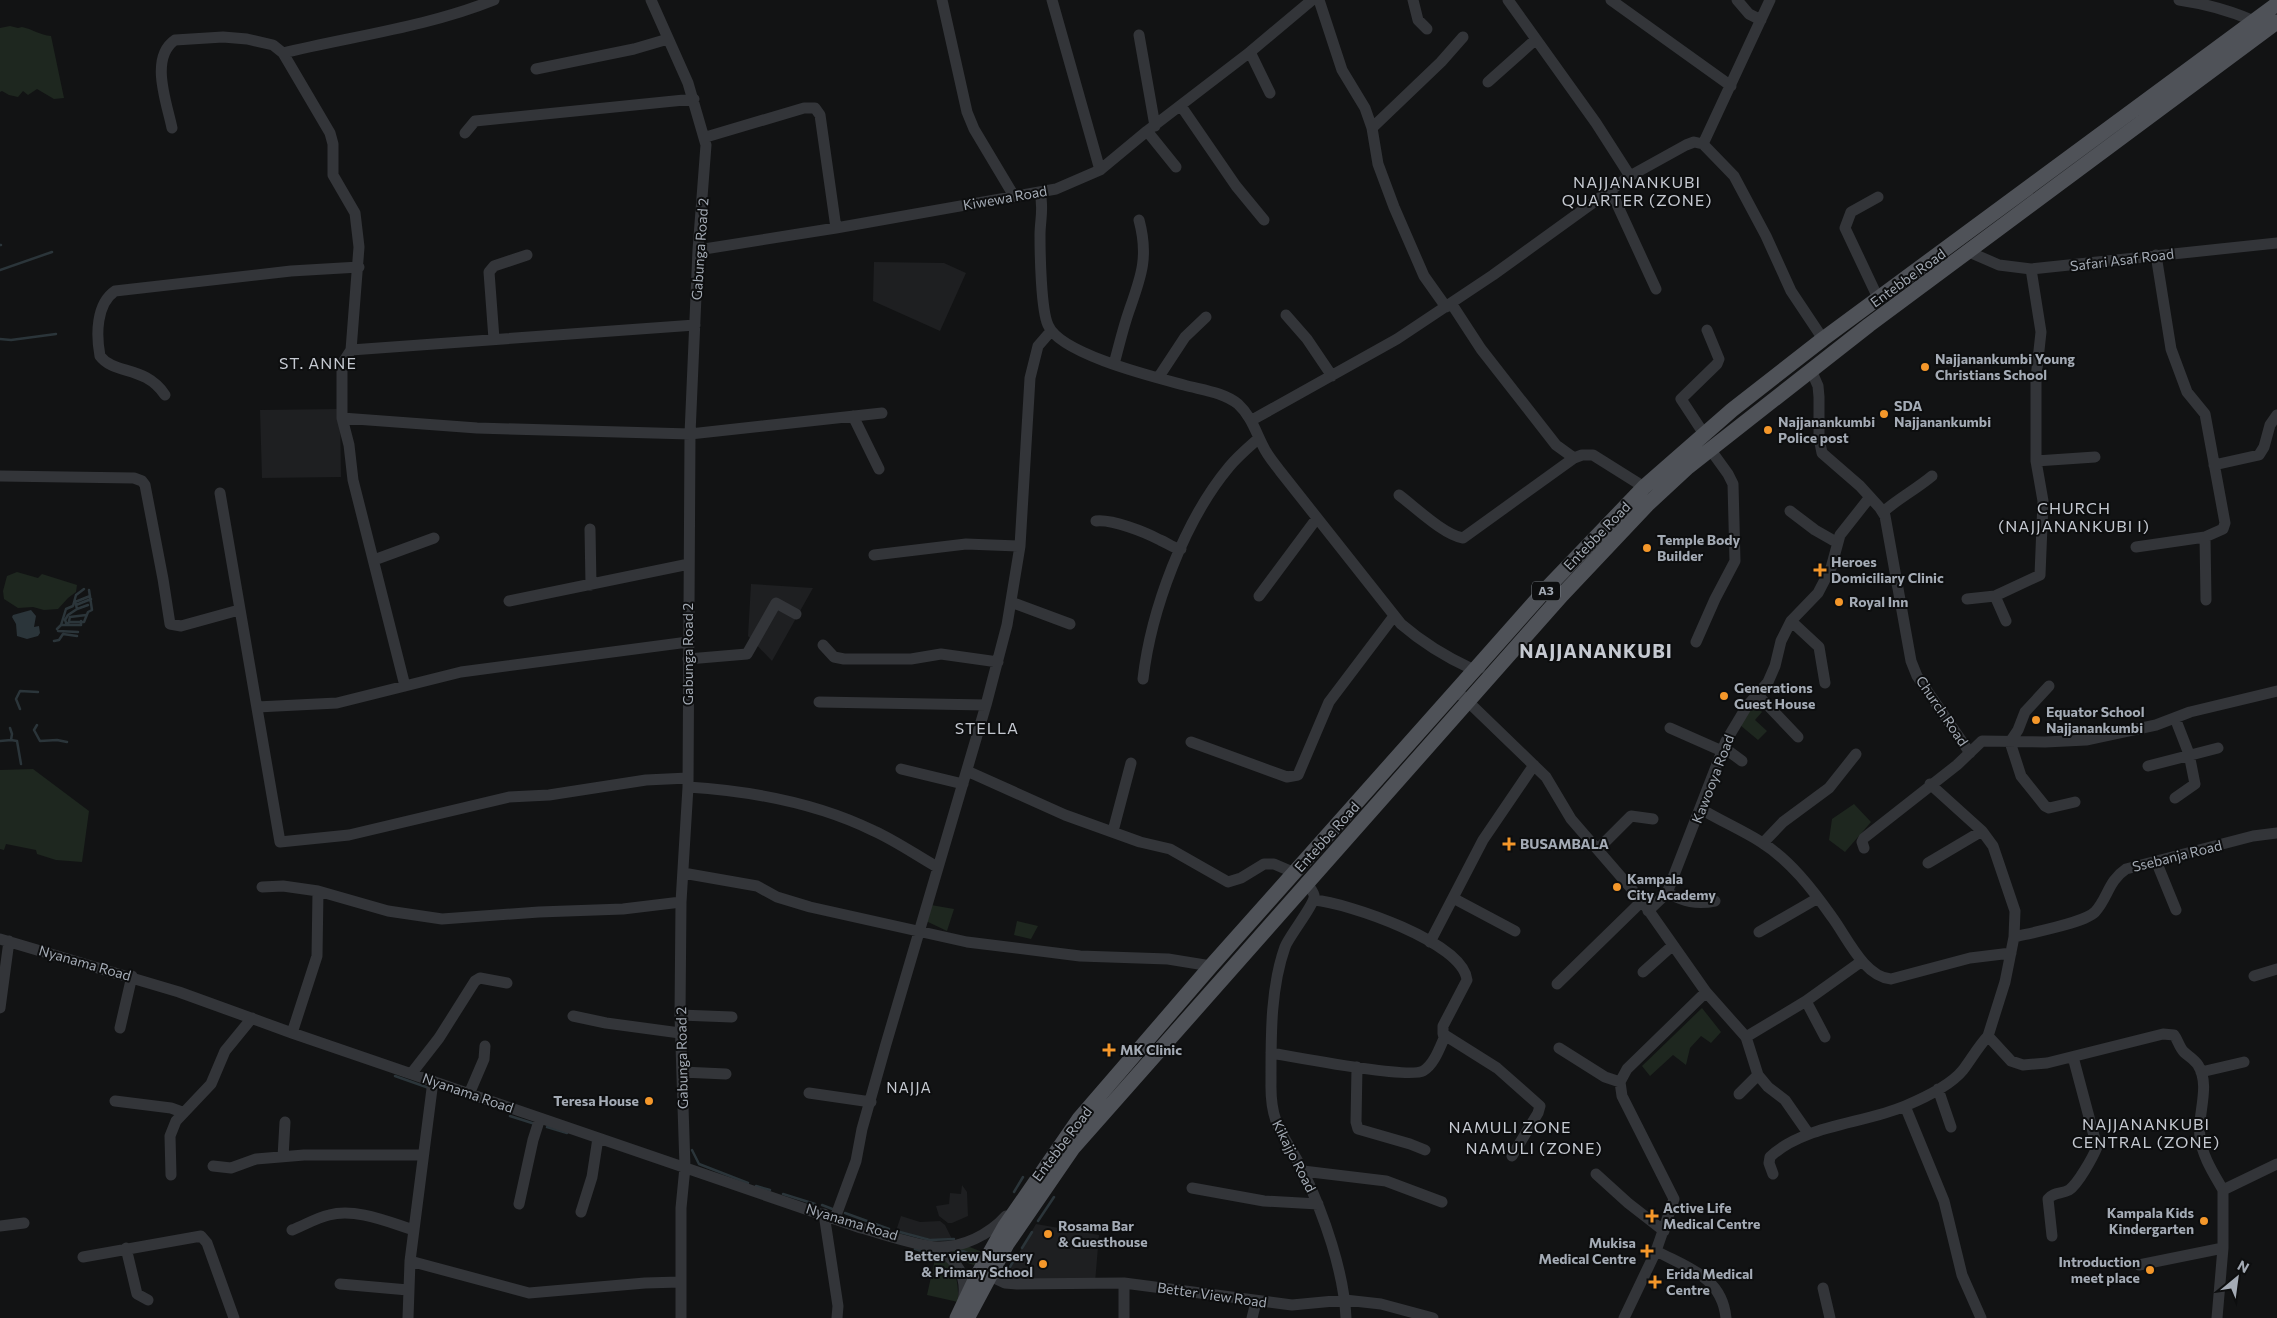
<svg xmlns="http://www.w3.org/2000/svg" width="2277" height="1318" viewBox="0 0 2277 1318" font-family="Commissioner,sans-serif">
	<rect width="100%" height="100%" fill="#121314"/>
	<path fill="#1e1f21" d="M874 262 944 263 966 273 940 331 873 301Z
		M340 409 341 477 262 478 260 410Z
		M751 584 813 588 772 661 748 636Z
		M962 1185 967 1192 968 1216 952 1223H948L939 1216 936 1206 949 1204 950 1193 961 1194Z
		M901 1216 920 1222 940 1221 945 1225 952 1239H931L896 1231Z
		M1036 1224 1099 1235 1095 1283 1019 1279 1008 1271Z"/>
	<path fill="#1e271f" d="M10 26 18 28 22 27C32 29 40 35 51 36L64 98 54 99 37 89 28 95 23 91 18 97 9 95 2 91 0 92V28Z
		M17 572 38 578 42 574 77 585 76 592 68 598 58 609 44 610 33 607 18 608 4 599 3 591 7 576Z
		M1754 704 1762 712 1755 720 1767 731 1758 740 1740 725Z
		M33 769 89 811 82 862 56 860 37 854 36 850 6 844 4 850 0 849V770Z
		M1854 804 1871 822 1845 852 1829 840 1832 819Z
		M931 905 954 909 947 931 926 921Z
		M1017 921 1038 926 1031 939 1014 935Z
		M1702 1008 1721 1032 1711 1043 1701 1036 1690 1048 1686 1065 1673 1055 1650 1076 1642 1066Z
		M967 1246 985 1253 977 1266 958 1260 951 1250Z
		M937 1250C955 1265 959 1280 958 1302L927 1295Z"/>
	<path fill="#2b353a" d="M31 610 36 616 34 627 39 626 40 633 38 636 27 639 17 636 16 624 12 617 13 615Z"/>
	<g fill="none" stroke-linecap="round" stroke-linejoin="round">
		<path stroke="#2b353a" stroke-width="2.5" d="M0 245H1
			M0 270 52 252
			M0 339 11 340 56 334
			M76 604 75 602 90 596
			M77 609 88 605
			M69 621 70 617 86 615
			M81 621V625H67L65 620 68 615 77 609 76 605 91 599
			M61 625 66 609 73 606 76 595 84 589
			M57 629 61 625H67L69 622H84L88 612 92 610 89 590
			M58 631 78 632
			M54 641 59 640 63 634 77 636
			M20 709 16 699 20 691 38 692
			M37 725 34 730 40 741 57 740 67 742
			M11 740 17 741 21 764
			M0 741 11 740 12 734 10 728
			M395 1076 429 1088
			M510 1116 532 1123
			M547 1127 567 1133
			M692 1150 699 1164 748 1183
			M756 1186 770 1190
			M1014 1192 1023 1177
			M783 1194 815 1204
			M822 1205 835 1210
			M845 1213 889 1229
			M1038 1221 1054 1197
			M896 1231 930 1240 954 1239
			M1022 1248 1032 1232
			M915 1249 935 1255
			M957 1252 963 1251 981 1259
			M1007 1272 1017 1255
			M1007 1272 1019 1279"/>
		<path stroke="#333539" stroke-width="11" d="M651 0 688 83 706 145 698 250 690 434 688 787 681 902 680 1015 685 1167 681 1208V1318
			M942 0 967 112 974 129 1014 196
			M1052 0 1100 170
			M1319 0 1342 70 1365 108 1372 128 1378 164 1394 207 1424 276 1446 307
			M1413 0 1418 20 1427 29
			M1508 0 1596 123 1630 176
			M1611 0 1731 86
			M1737 0 1749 14 1761 20
			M2179 0C2207 4 2229 10 2254 21
			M1139 35 1155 126
			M1250 52 1270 93
			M283 53C353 36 427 27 494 0
			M536 69 634 49 668 39
			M1488 82 1535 40
			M1181 106 1236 186 1264 220
			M172 128C167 103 149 58 175 40L223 37 247 39 273 45 283 53 330 133 333 144V175L355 213 359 247 351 350 342 364V418L349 445 353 480 405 686
			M1372 128 1441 62 1463 37
			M1147 131 1176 167
			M465 133 475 121 694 99
			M706 137 804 108H815L820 115 836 228
			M1703 144 1734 176 1766 236 1791 291 1823 339
			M1610 189 1656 289
			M1040 193C1044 208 1040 220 1040 235 1040 253 1041 310 1048 325 1060 354 1154 377 1184 385 1202 390 1223 392 1238 404 1251 416 1255 430 1263 446 1267 455 1274 463 1280 471L1401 624C1423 643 1446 657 1472 669L1478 666 1480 668
			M1878 197 1851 212 1845 228 1879 300
			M698 250 836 228 1056 189 1100 170 1147 131 1250 52 1312 0
			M1969 252 1999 265 2031 269 2277 243
			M1451 303 1481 349 1556 445 1574 458
			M1286 315 1307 339 1332 376
			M494 339 489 272 494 266 527 255
			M351 350 695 325
			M1114 364C1119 346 1123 328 1129 311 1141 277 1149 257 1139 220
			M1811 370 1818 386 1819 397V438L1822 453 1860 486 1880 508 1885 516 1911 661 1917 676 1970 753
			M1158 378 1185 337 1206 317
			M165 395C145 365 114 375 100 356 96 335 96 304 115 291L291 271 359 267
			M853 416 879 469
			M342 418 477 428 690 434 882 413
			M1252 420 1397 339 1493 275 1630 176 1686 145 1694 142 1703 144 1770 0
			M1704 434 1681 399 1717 364 1719 359 1707 330
			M2036 461 2095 457
			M2214 465 2259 455 2264 447 2270 425 2277 415
			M0 476 134 478 142 481 145 485 163 579 170 624 181 626 239 610
			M220 493 280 842 349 835 509 797 549 795 646 780 688 778
			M1399 495C1415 507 1444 535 1463 538L1574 458 1582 455H1593L1644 487
			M1790 511 1815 530 1836 542
			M1883 512C1899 498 1915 490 1932 476
			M1096 521C1112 519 1145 532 1160 540 1168 543 1172 548 1181 549
			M590 529 591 585
			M2205 537 2206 600
			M2136 547 2205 537 2223 529 2225 523 2205 414 2187 392 2171 349 2156 255
			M874 555 966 544 1020 546
			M374 560 434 538
			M1259 596 1317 518
			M1967 599 1995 596
			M509 601 689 564
			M1011 602 1070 624
			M2006 621 1995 596 2040 575 2043 501 2036 461V378L2041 332 2031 269
			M1696 642 1715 599 1735 561 1733 484 1728 474 1710 449
			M823 645 834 657 844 659H911L941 654 998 662
			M688 659 747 654 776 603 796 614
			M1143 679C1151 610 1184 521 1229 467 1238 456 1249 447 1259 438
			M1825 683 1819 647 1791 621 1818 593 1831 568 1840 535 1870 497
			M2049 686 2025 712 2018 730 2010 742 2021 776 2045 806 2049 808 2075 802
			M1457 691 1546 777 1571 819 1642 901 1706 992 1746 1037 1758 1075 1739 1094
			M1757 694 1798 737
			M819 702 986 705
			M257 707 337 703 461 672 688 642
			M2175 718 2189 754 2195 784 2175 798
			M1670 728 1722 751
			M1191 742 1287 777 1298 775 1329 702 1394 616
			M1723 747 1742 761
			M2148 766 2218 748
			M901 769 963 784
			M967 771 1065 815 1140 842 1170 849 1228 882 1241 878 1264 864H1274L1295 873
			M1930 784 1982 831 1993 846 2015 911 2014 937 2005 982 1988 1036 2011 1061 2023 1065 2047 1063 2163 1034 2174 1035C2178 1040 2179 1047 2184 1052 2188 1056 2194 1059 2198 1065 2211 1086 2197 1114 2200 1137 2202 1156 2214 1174 2223 1190
			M688 787C751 791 817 803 874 831 896 841 916 855 937 867
			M1701 809C1721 821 1742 830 1761 842 1790 860 1813 890 1832 917 1847 937 1864 977 1891 979L1970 958 2011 953
			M1113 831 1131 763
			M1763 843 1783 822 1829 788 1856 754
			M1864 848 1862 842 1864 838 1957 765 1982 741 2045 742 2086 740 2156 725 2190 712 2277 691
			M1598 849 1631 816 1653 819
			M2156 861 2176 910
			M1928 863 1982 831
			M683 873 757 886 777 897 810 907 967 942 1080 956 1168 959 1211 966
			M1306 882C1309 886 1313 891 1314 895 1316 903 1289 936 1285 947 1270 989 1271 1039 1271 1083 1270 1128 1286 1136 1304 1173 1324 1215 1344 1272 1346 1318
			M262 887 283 886 318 891 388 911 442 919 539 912 623 909 681 902
			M1667 893C1684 901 1696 905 1715 901
			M1453 898 1515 931
			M1314 900C1348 903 1463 942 1467 980L1443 1026V1034L1497 1068 1540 1106 1538 1113 1512 1156
			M1648 911 1667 893 1726 741 1747 706 1768 682 1775 666 1781 641 1791 621
			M1759 932 1818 898
			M2014 937C2031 933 2084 923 2095 912 2108 898 2108 881 2126 869L2253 836 2277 833
			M0 939 179 992 292 1033 861 1228C880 1233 918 1246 937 1247 962 1248 989 1235 1006 1216
			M1430 942 1483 840 1534 765
			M1643 972 1672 946
			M2254 976 2277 969
			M1557 984 1642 901
			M1806 1001 1825 1037
			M0 1008 9 941
			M680 1015 732 1017
			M573 1016 606 1023 680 1033
			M120 1028 132 976
			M292 1033 317 956 318 891
			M1746 1037 1806 1001 1862 961
			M1559 1048 1605 1077 1620 1082
			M1271 1053C1294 1057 1408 1079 1423 1071 1434 1065 1440 1047 1445 1036
			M1357 1067 1356 1122 1358 1129 1410 1144 1425 1150
			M682 1072 726 1074
			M2201 1072 2244 1062
			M411 1074 439 1038 475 981 480 978 507 983
			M1758 1075 1768 1087 1785 1100 1808 1133
			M1938 1089 1951 1127
			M809 1093 871 1102
			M469 1094 484 1059 485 1046
			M115 1101 171 1108 182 1112
			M1905 1106 1944 1201 1962 1275 1981 1318
			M283 1157 285 1122
			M213 1166 231 1168 256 1159 304 1155H422
			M1303 1171 1386 1181 1442 1202
			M1596 1174 1628 1203 1664 1231
			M1773 1174 1769 1163 1770 1157C1803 1125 1863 1124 1905 1106 1924 1098 1950 1086 1963 1070 1972 1058 1978 1047 1988 1036
			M171 1175 170 1136 176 1121 211 1084 225 1051 252 1018
			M1192 1188 1264 1201 1318 1204
			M519 1204 533 1140 540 1118
			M581 1212 592 1177 598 1138
			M824 1214 838 1306 837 1318
			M835 1218 856 1161 862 1129 886 1044 986 705 1007 625 1020 546 1030 378 1038 346 1051 331
			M0 1226 24 1223
			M292 1230C305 1225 316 1218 329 1215 356 1208 388 1222 414 1230
			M2052 1236 2048 1199C2053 1192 2062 1194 2069 1190 2078 1184 2093 1157 2097 1147L2073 1057
			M936 1247C957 1261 968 1275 963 1301
			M126 1248 137 1294 148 1300
			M1656 1251C1688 1268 1722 1277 1726 1318
			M83 1257 201 1236 207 1243 234 1318
			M410 1261 529 1293 645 1283 680 1282
			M2139 1265 2223 1248
			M990 1276 1005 1283 1017 1284 1124 1283 1292 1305 1345 1300 1381 1304 1433 1318
			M1124 1283V1318
			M340 1284 408 1290
			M1823 1288 1830 1318
			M408 1318 410 1261 433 1081
			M1252 1318 1256 1302
			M1624 1318 1656 1251 1674 1199 1622 1096 1620 1082 1627 1069 1706 992
			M2217 1318 2223 1248V1190L2277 1164"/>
		<path stroke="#4f5258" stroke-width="15" d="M969 1315 1007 1244 1073 1148 1562 595 1647 505 1688 467 1869 325 2277 22
			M957 1318 977 1276 1005 1226 1079 1119 1211 966 1478 666 1549 586 1644 487 1732 410 1823 339 2277 4"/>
	</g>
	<g fill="#f4972a" stroke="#0d0e0f" stroke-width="2">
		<circle cx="1925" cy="367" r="5"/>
		<circle cx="1884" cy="414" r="5"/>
		<circle cx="1768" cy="430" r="5"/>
		<circle cx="1647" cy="548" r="5"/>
		<path d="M1817.5 562.5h5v5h5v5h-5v5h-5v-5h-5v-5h5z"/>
		<circle cx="1839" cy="602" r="5"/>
		<circle cx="1724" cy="696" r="5"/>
		<circle cx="2036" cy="720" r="5"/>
		<path d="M1506.5 836.5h5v5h5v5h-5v5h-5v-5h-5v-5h5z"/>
		<circle cx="1617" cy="887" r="5"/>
		<path d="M1106.5 1042.5h5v5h5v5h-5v5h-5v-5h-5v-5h5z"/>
		<circle cx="649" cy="1101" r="5"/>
		<path d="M1649.5 1208.5h5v5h5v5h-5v5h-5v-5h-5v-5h5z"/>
		<circle cx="2204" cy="1221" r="5"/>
		<circle cx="1048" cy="1234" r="5"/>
		<path d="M1644.5 1243.5h5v5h5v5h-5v5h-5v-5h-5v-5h5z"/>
		<circle cx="1043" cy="1264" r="5"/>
		<circle cx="2150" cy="1270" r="5"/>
		<path d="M1652.5 1274.5h5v5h5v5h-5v5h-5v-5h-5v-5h5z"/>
	</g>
	<g text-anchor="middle" stroke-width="4" stroke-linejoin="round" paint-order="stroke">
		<rect fill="#0d0e0f" stroke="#777c83" stroke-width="1" x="1532" y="581.5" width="28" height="19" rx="4"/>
		<g font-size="12" font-weight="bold" fill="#a4abb5">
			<text x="1546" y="595">A3</text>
		</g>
		<g font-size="14" fill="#a4abb5" stroke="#0d0e0f">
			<text transform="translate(1005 198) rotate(-10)" y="5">Kiwewa Road</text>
			<text transform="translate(700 249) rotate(-86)" y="5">Gabunga Road 2</text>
			<text transform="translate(2122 260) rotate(-7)" y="5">Safari Asaf Road</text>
			<text transform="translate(1908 278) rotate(-36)" y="5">Entebbe Road</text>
			<text transform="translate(1597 536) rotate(-46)" y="5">Entebbe Road</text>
			<text transform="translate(688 654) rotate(-90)" y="5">Gabunga Road 2</text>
			<text transform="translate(1942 711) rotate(56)" y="5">Church Road</text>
			<text transform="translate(1713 779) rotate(-69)" y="5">Kawooya Road</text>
			<text transform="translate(1327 837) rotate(-48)" y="5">Entebbe Road</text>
			<text transform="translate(2177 856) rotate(-14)" y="5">Ssebanja Road</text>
			<text transform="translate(85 963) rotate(16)" y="5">Nyanama Road</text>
			<text transform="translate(682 1058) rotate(-91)" y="5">Gabunga Road 2</text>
			<text transform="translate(468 1093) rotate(19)" y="5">Nyanama Road</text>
			<text transform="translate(1062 1144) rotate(-53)" y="5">Entebbe Road</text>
			<text transform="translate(1294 1156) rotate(63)" y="5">Kikajjo Road</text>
			<text transform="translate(852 1222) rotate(17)" y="5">Nyanama Road</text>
			<text transform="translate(1212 1295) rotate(8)" y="5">Better View Road</text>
		</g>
		<g font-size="14" font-weight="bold" fill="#a4abb5" stroke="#0d0e0f" text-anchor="start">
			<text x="1935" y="364">Najjanankumbi Young<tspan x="1935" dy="16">Christians School</tspan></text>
			<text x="1894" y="411">SDA<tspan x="1894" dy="16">Najjanankumbi</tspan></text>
			<text x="1778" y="427">Najjanankumbi<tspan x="1778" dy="16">Police post</tspan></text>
			<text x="1657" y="545">Temple Body<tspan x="1657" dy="16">Builder</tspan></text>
			<text x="1831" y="567">Heroes<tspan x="1831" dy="16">Domiciliary Clinic</tspan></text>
			<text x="1849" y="607">Royal Inn</text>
			<text x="1734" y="693">Generations<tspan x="1734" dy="16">Guest House</tspan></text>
			<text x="2046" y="717">Equator School<tspan x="2046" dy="16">Najjanankumbi</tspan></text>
			<text x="1520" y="849">BUSAMBALA</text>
			<text x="1627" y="884">Kampala<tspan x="1627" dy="16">City Academy</tspan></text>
			<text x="1120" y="1055">MK Clinic</text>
			<text x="639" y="1106" text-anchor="end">Teresa House</text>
			<text x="1663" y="1213">Active Life<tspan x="1663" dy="16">Medical Centre</tspan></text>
			<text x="2194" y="1218" text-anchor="end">Kampala Kids<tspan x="2194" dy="16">Kindergarten</tspan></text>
			<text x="1058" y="1231">Rosama Bar<tspan x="1058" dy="16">&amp; Guesthouse</tspan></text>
			<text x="1636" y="1248" text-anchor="end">Mukisa<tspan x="1636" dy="16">Medical Centre</tspan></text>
			<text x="1033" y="1261" text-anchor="end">Better view Nursery<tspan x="1033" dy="16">&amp; Primary School</tspan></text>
			<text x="2140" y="1267" text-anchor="end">Introduction<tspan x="2140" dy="16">meet place</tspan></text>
			<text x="1666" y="1279">Erida Medical<tspan x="1666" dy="16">Centre</tspan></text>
		</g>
		<g font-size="15" letter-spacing="1" fill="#c5c9d1" stroke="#0d0e0f">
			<text x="909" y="1093">NAJJA</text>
		</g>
		<g font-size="16" letter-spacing="1" fill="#c5c9d1" stroke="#0d0e0f">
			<text x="1637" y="188">NAJJANANKUBI<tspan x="1637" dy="18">QUARTER (ZONE)</tspan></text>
			<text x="318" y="369">ST. ANNE</text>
			<text x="2074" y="514">CHURCH<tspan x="2074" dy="18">(NAJJANANKUBI I)</tspan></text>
			<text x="987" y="734">STELLA</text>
			<text x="2146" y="1130">NAJJANANKUBI<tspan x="2146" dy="18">CENTRAL (ZONE)</tspan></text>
			<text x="1510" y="1133">NAMULI ZONE</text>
			<text x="1534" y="1154">NAMULI (ZONE)</text>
		</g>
		<g font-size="19" font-weight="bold" letter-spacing="1" fill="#c5c9d1" stroke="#0d0e0f">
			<text x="1596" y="658">NAJJANANKUBI</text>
		</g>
	</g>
	<g transform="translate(2237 1278) rotate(29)" stroke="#0d0e0f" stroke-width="4" paint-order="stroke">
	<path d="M0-4L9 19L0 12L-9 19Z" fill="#a4abb5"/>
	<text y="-8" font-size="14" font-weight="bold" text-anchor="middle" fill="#a4abb5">N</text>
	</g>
</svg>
